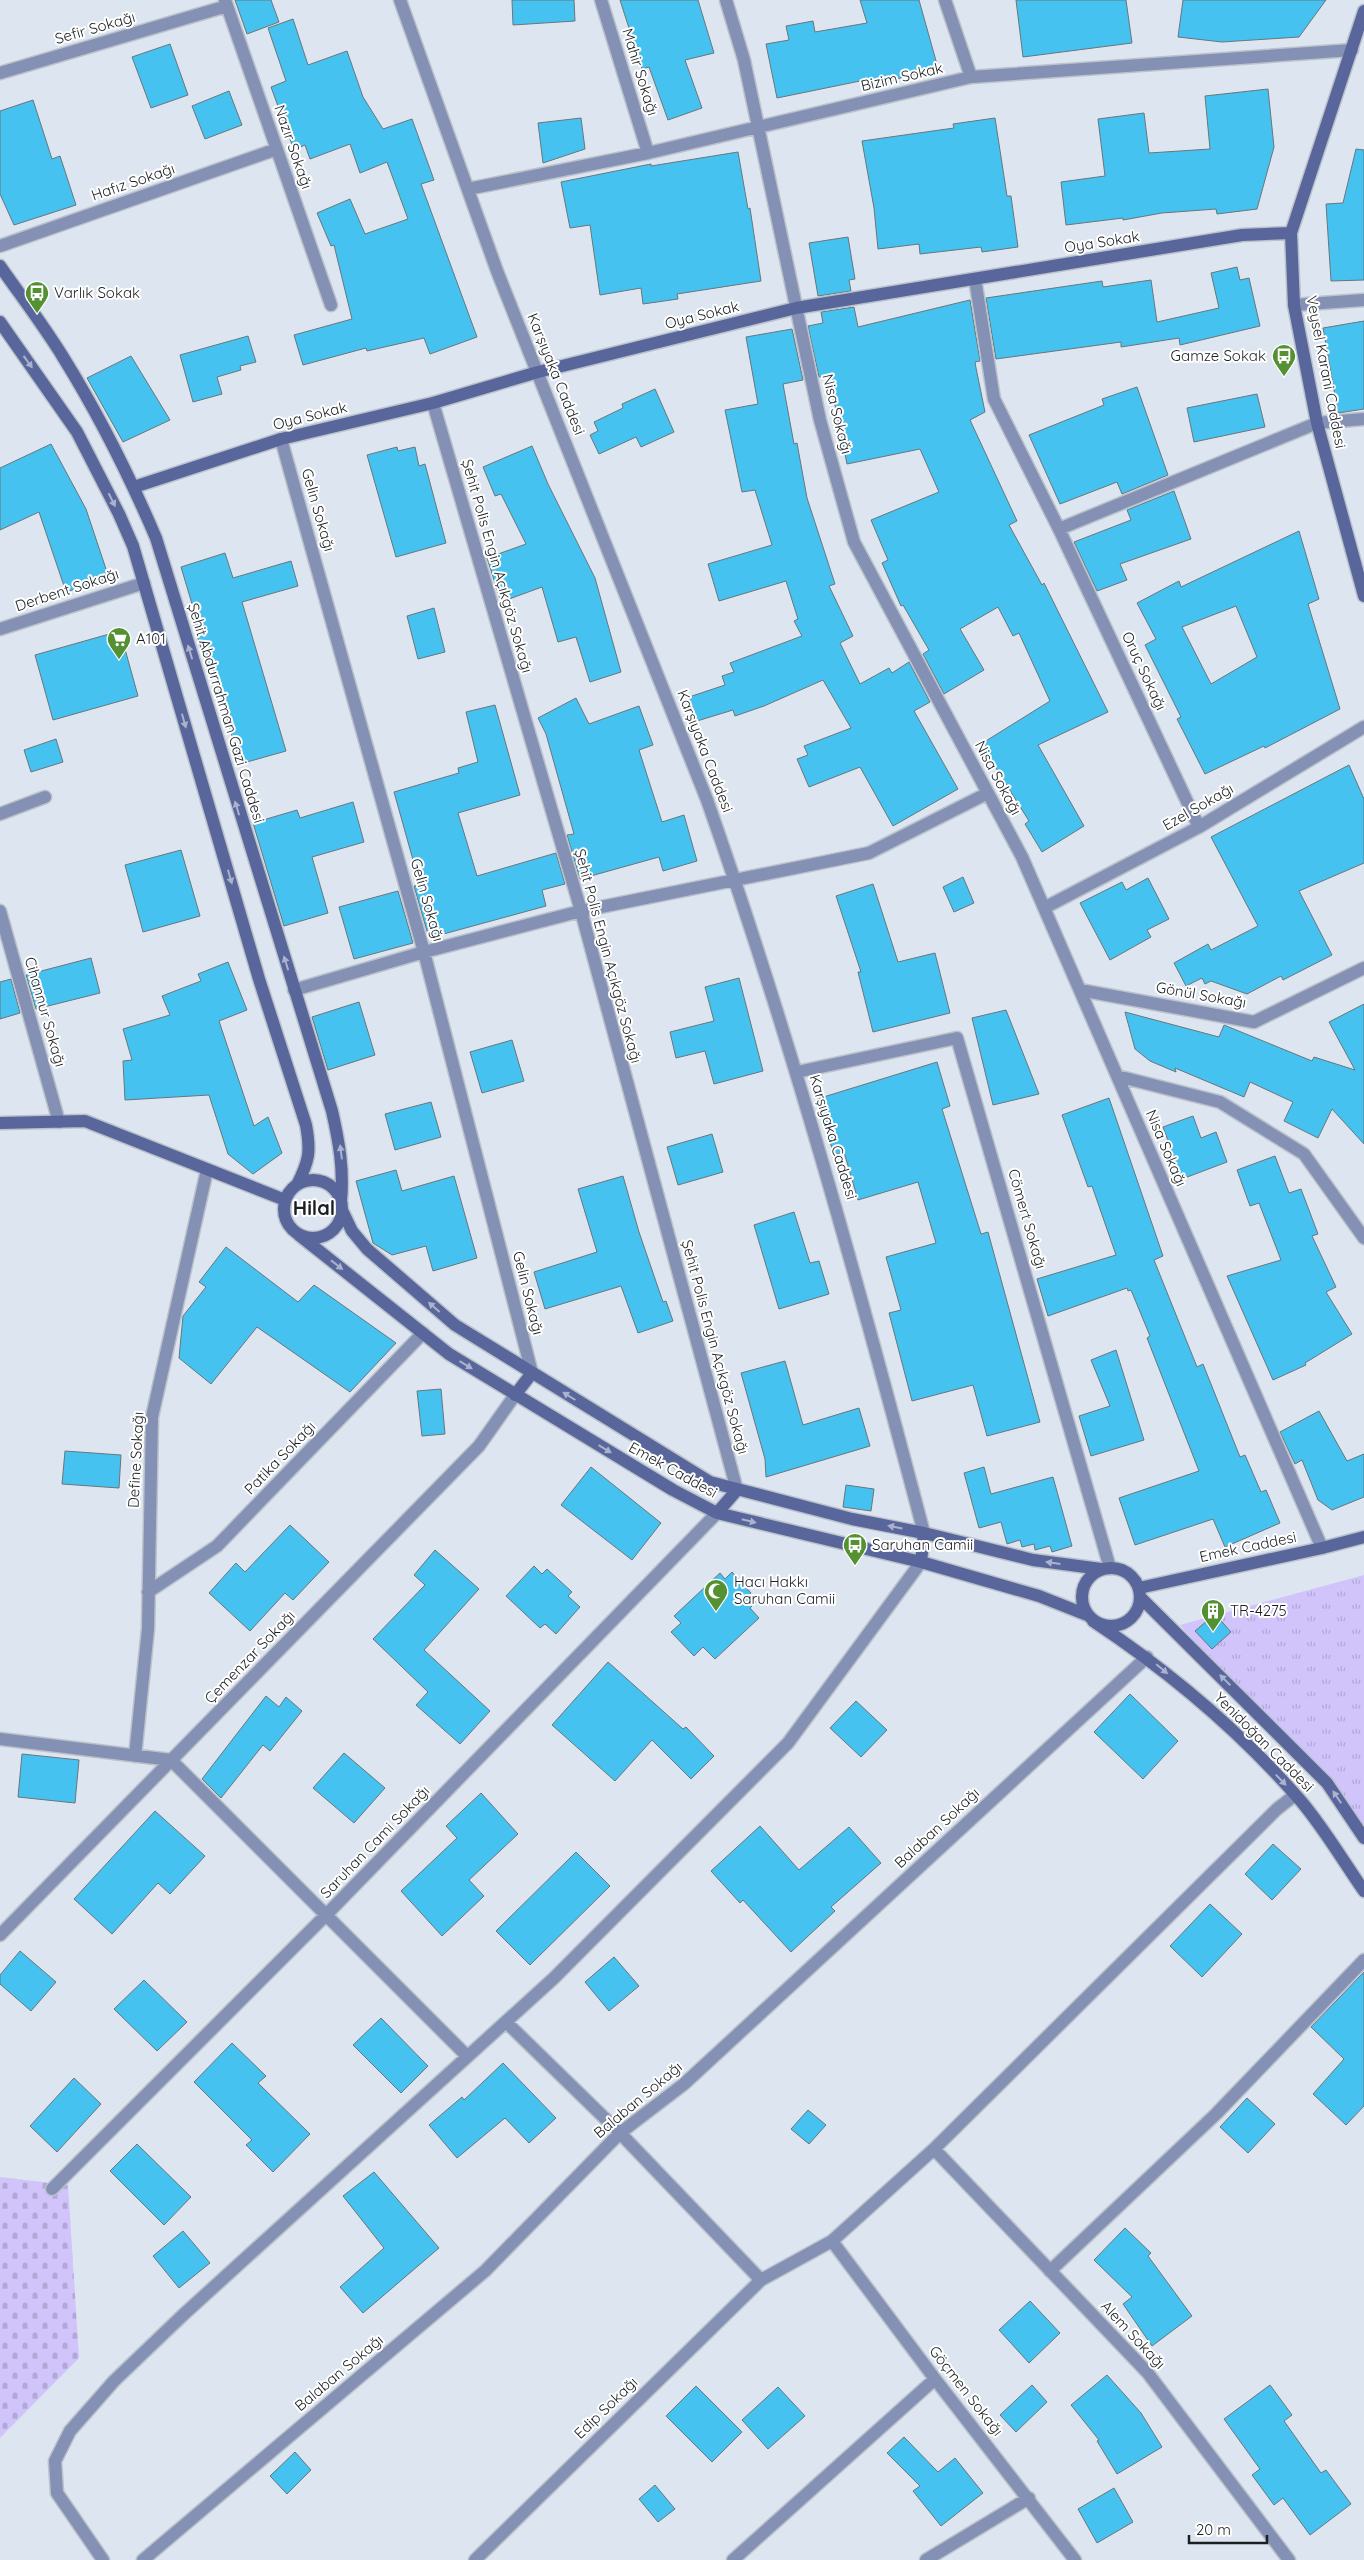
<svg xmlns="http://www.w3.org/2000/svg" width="1364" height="2560" viewBox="0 0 1364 2560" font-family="Quicksand,sans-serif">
	<defs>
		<pattern id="grass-tufts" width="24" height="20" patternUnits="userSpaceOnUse" patternTransform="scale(1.25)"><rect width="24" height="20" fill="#d0c4fb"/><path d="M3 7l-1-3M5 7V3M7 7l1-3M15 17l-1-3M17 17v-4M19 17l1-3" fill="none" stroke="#b2a8d7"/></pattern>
		<pattern id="cemetery-stones" width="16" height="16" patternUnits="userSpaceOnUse" patternTransform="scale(1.25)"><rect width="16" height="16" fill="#d0c4fb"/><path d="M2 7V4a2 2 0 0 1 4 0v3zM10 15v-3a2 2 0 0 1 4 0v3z" fill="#b2a8d7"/></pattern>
	</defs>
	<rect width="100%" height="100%" fill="#dde6f0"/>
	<path fill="url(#grass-tufts)" d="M1364 1575V1828L1180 1625Z"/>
	<path fill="url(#cemetery-stones)" d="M0 2177 68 2185 79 2358 0 2438Z"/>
	<path fill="#45c2f0" stroke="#69767b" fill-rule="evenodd" d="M235 0H271L279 22 247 34Z
		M512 0H574L575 21 513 25Z
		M620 0H698L714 53 685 60 702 108 668 120 649 67 642 69Z
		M860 0H919L938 68 867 87 865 80 777 98 766 44 789 40 786 26 813 21 815 32 867 23Z
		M1016 0H1126L1132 43 1023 57Z
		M1183 0H1326L1299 37 1222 42 1178 37Z
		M293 19 308 65 347 51 363 97 383 129 412 119 434 180 421 184 477 337 430 354 424 338 367 351 366 348 303 365 294 335 352 319 334 245 331 246 317 213 350 199 365 234 408 219 387 162 360 173 350 144 310 159 305 145 294 150 271 87 286 81 268 28Z
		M170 44 188 95 151 108 132 57Z
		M1268 89 1274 147 1257 209 1217 214 1216 209 1162 213 1123 220V218L1066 225 1061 182 1105 176 1098 119 1144 113 1149 153 1210 149 1205 96Z
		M229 91 242 125 205 139 192 106Z
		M33 100 52 159 60 156 76 205 14 225 0 194V111Z
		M581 118 585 149 543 163 538 123Z
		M995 118 1007 196H1011L1018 247 982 252 981 247 920 254 919 244 878 249 874 208 862 141 954 128 953 124Z
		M1356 149 1364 150V280L1331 281 1326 204 1343 203Z
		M738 152 748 209 750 208 761 281 677 294 678 299 643 304 641 288 600 295 590 225 570 228 561 182 651 164V166Z
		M848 237 855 279 849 280 851 291 818 296 809 243Z
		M1237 267 1240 280 1249 278 1260 326 1180 345 1179 338 1121 347V342L996 359 986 298 1102 281 1103 287 1151 280 1157 322 1219 308 1211 273Z
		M970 300 980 361 975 362 976 368 985 412 970 420 1017 521 1009 525 1042 585 1044 583 1108 712 1038 745 1084 826 1042 852 1025 824 1029 821 981 744 1050 701 1019 633 1013 636 998 607 960 629 984 670 944 694 923 654 929 650 903 605 901 606 882 563 888 560 871 520 939 492 920 449 847 464 829 376 819 377 808 326 823 323 821 312 854 307 858 327Z
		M1364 321V409L1338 413 1323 328Z
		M792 329 803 380 783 384 794 444 797 443 807 498 835 584 829 586 853 636 840 643 860 684 889 668 892 673 909 662 930 702 914 711 958 789 893 826 860 767 809 787 797 759 808 755 804 746 851 728 823 680 764 706 735 716 733 710 697 721 689 697 725 685 722 676 734 672 730 663 802 636 794 621 798 619 786 581 719 601 708 564 772 545 755 490 742 492 725 410 758 404 746 337Z
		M248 336 256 362 240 366 241 370 217 377 222 394 193 402 180 355Z
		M131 356 170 420 123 442 87 378Z
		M1137 387 1168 475 1122 494 1117 482 1060 504 1029 435 1104 405 1102 399Z
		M655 389 674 432 641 447 636 437 599 454 590 435 598 431 594 422 623 408 622 404Z
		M1257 394 1265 427 1194 442 1187 408Z
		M51 444 86 509 109 578 66 592 39 512 0 530V468Z
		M532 446 548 484 595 578 621 672 590 682 576 637 558 642 542 587 501 602 487 558 526 544 501 494 495 496 483 467Z
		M397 447 398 451 415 447 419 466 425 464 446 543 396 557 367 455Z
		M1174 491 1191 539 1120 564 1127 580 1097 591 1074 542 1131 520 1127 510Z
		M1299 531 1319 599 1308 604 1340 709 1265 748 1264 746 1205 774 1177 719 1181 717 1145 645 1156 639 1137 603 1179 581 1181 587ZM1236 606 1257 657 1211 684 1182 627Z
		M225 553 233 578 291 561 298 586 242 602 286 751 240 764 213 669 208 671 194 625 198 624 181 567Z
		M434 608 445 652 418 659 407 616Z
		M120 631 138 696 53 720 35 655Z
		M576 698 589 724 639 706 653 745 639 750 662 822 684 815 697 861 663 871 659 857 580 879 567 835 574 834 546 734 538 718Z
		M495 705 520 795 458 813 477 876 556 853 565 884 542 890 546 906 429 938 414 886 420 885 394 792 459 773 458 768 478 762 466 712Z
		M56 739 63 762 31 772 24 750Z
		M1349 765 1364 799V863L1299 891 1332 955 1283 980 1281 976 1247 994 1211 981 1205 984 1202 978 1186 986 1174 963 1208 944 1211 950 1258 926 1211 837Z
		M353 802 364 842 312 857 328 913 284 926 253 823 297 810 300 818Z
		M181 850 200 916 143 932 125 865Z
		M963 877 974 903 954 912 943 887Z
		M1148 878 1169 919 1147 930 1151 937 1110 960 1080 903 1122 882 1126 890Z
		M873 884 898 962 935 953 950 1013 873 1032 858 972H861L836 896Z
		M398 891 413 943 354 959 339 907Z
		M91 958 100 993 36 1009 26 975Z
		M228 962 247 1010 219 1021 254 1126 268 1117 282 1153 253 1174 228 1154 209 1095 125 1100 123 1061 132 1060 123 1029 170 1015 162 996 201 981 198 974Z
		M739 978 763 1071 714 1084 705 1051 676 1058 670 1032 714 1021 705 987Z
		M11 979 20 1013 0 1019V982Z
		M359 1002 375 1055 328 1070 312 1017Z
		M1364 1004V1144L1332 1109 1318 1138 1284 1121 1293 1102 1250 1082 1244 1097 1175 1068 1176 1072 1150 1061 1135 1049 1125 1012 1219 1037 1224 1025 1312 1061 1314 1057 1355 1070 1329 1022Z
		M1006 1010 1039 1094 993 1105 972 1018Z
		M512 1040 524 1081 482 1093 470 1052Z
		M937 1062 950 1106 942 1109 981 1234 988 1232 1040 1422 987 1436 973 1385 912 1401 889 1313 901 1310 886 1257 936 1243 918 1182 858 1200 844 1152 834 1155 817 1099Z
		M1109 1098 1163 1256 1154 1260 1197 1367 1203 1364 1240 1457 1245 1455 1261 1492 1266 1490 1280 1523 1225 1547 1213 1519 1135 1545 1119 1498 1199 1471 1147 1338 1150 1336 1131 1290 1128 1291 1127 1288 1048 1316 1037 1279 1116 1255 1092 1186 1088 1187 1062 1115Z
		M431 1102 441 1137 395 1150 385 1114Z
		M1193 1116 1201 1138 1216 1132 1227 1162 1182 1179 1163 1127Z
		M712 1134 723 1172 678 1185 667 1147Z
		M1275 1156 1289 1193 1301 1189 1318 1234 1312 1236 1336 1287 1326 1292 1352 1334 1305 1363 1306 1365 1273 1380 1227 1276 1281 1260 1259 1203 1250 1206 1237 1170Z
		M396 1170 402 1191 454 1176 477 1258 433 1271 426 1246 392 1255 373 1243 356 1181Z
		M623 1176 639 1232 663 1302 666 1301 673 1321 638 1333 621 1286 545 1309 534 1272 597 1252 578 1189Z
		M794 1212 810 1263 819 1261 829 1294 779 1309 754 1225Z
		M226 1247 298 1302 314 1285 396 1343 350 1392 257 1327 211 1384 179 1358 183 1316 206 1287 199 1282Z
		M1116 1350 1144 1440 1091 1456 1079 1416 1110 1406 1091 1360Z
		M785 1361 803 1425 859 1408 870 1446 766 1477 765 1459 741 1373Z
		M441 1389 445 1434 422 1436 417 1391Z
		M1319 1411 1347 1461 1364 1454V1497L1332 1510 1318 1500 1302 1460 1295 1464 1280 1432Z
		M65 1451 121 1455 119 1488 62 1484Z
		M591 1467 661 1523 632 1560 561 1505Z
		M984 1467 991 1494 1053 1477 1072 1546 1052 1552 1050 1546 1035 1550 1034 1544 1022 1547 1020 1540 1007 1544 1001 1522 979 1528 964 1473Z
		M846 1485 874 1489 871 1511 843 1507Z
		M290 1525 329 1562 293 1600 285 1593 250 1631 209 1593 236 1563 245 1572Z
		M435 1550 479 1589 424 1650 490 1711 460 1744 416 1705 428 1692 373 1639 425 1585 414 1575Z
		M534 1566 542 1574 547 1569 572 1592 568 1596 580 1607 556 1634 545 1624 540 1628 506 1596Z
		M732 1572 751 1593 749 1595 756 1602 750 1608 759 1618 715 1659 703 1647 694 1656 671 1632 681 1623 674 1616 720 1573 725 1579Z
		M1215 1614 1231 1632 1212 1649 1195 1631Z
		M608 1662 683 1729 686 1727 714 1756 691 1779 652 1740 615 1781 552 1725Z
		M1130 1694 1178 1741 1143 1779 1094 1732Z
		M266 1696 279 1707 286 1697 302 1711 270 1751 263 1745 221 1798 202 1779Z
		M856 1701 887 1730 861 1757 830 1728Z
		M344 1753 385 1788 354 1823 313 1788Z
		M22 1754 79 1760 75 1803 18 1797Z
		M481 1793 518 1834 469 1880 484 1896 442 1936 401 1891 457 1838 446 1826Z
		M155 1811 205 1856 170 1894 158 1883 112 1934 74 1899Z
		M760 1826 799 1870 849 1827 881 1863 831 1907 835 1911 791 1952 743 1900 740 1903 711 1871Z
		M1273 1844 1301 1869 1272 1900 1245 1874Z
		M576 1852 610 1886 530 1965 496 1931Z
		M1210 1904 1242 1934 1202 1977 1170 1946Z
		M20 1951 56 1982 31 2011 0 1984V1975Z
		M614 1957 639 1986 609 2011 585 1982Z
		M1364 1972V2106L1346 2125 1313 2094 1344 2059 1311 2027Z
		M144 1980 187 2022 157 2051 114 2009Z
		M381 2018 428 2066 401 2093 353 2045Z
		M232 2043 266 2076 258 2083 310 2134 273 2172 246 2145 252 2140 194 2082Z
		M503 2063 556 2118 529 2143 505 2118 457 2158 429 2125 462 2097 464 2100Z
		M74 2078 101 2104 57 2152 30 2126Z
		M1247 2098 1275 2124 1248 2153 1220 2127Z
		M808 2110 826 2125 809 2144 791 2129Z
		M137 2144 191 2197 164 2225 110 2171Z
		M374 2172 439 2248 363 2313 340 2287 384 2248 343 2196Z
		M1125 2228 1151 2253 1148 2256 1192 2316 1152 2346 1123 2304 1132 2297 1094 2260Z
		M183 2231 210 2263 179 2288 153 2256Z
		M1030 2301 1060 2333 1029 2363 999 2330Z
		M1107 2375 1141 2413 1162 2447 1117 2474 1097 2441 1099 2440 1071 2405Z
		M1032 2385 1047 2402 1016 2432 1000 2415Z
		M1270 2385 1292 2415 1284 2421 1321 2473 1326 2470 1351 2504 1310 2535 1283 2498 1274 2505 1252 2475 1260 2469 1224 2419Z
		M696 2386 742 2432 712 2462 666 2416Z
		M778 2387 805 2416 768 2449 742 2420Z
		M904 2437 938 2472 955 2458 983 2493 941 2526 913 2491 920 2486 887 2453Z
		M295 2452 311 2470 287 2494 270 2476Z
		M655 2485 675 2509 658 2522 639 2499Z
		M1114 2488 1133 2522 1097 2543 1078 2509Z"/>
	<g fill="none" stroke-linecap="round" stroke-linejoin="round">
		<g stroke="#bac2cb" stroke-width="15">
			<path id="lane" d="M0 814 45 797
				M1050 2271 1216 2114 1364 1960"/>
		</g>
		<g stroke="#bac2cb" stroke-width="15">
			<path id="street" d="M225 0 331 305
				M400 0 497 271 707 800C792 1041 859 1286 924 1533
				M601 0 648 153
				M726 0 744 60 820 420 854 542 1022 857 1322 1548
				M945 0 971 77
				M0 73 227 6
				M468 189 648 153 971 77 1352 50
				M0 246 277 149
				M975 279 994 399 1059 529 1199 827
				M1294 305 1364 300
				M433 403 581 911 737 1490
				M281 439 424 952 532 1373
				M1059 529 1317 423 1364 419
				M0 629 144 583
				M1044 908 1199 827 1364 727
				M0 911 59 1122
				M294 990 424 952 581 911 869 853 988 793
				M1080 990 1254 1022 1364 968
				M797 1072 957 1038 1110 1568
				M1117 1076 1220 1102 1304 1154 1364 1238
				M148 1592 217 1546 423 1333
				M0 1739 171 1760 467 2056
				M135 1756 148 1629 152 1417 207 1170
				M0 1935 479 1446 515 1395
				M506 2022 620 2133 761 2280 832 2241 934 2149 1277 1809 1295 1795
				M934 2149 1147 2372 1289 2560
				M52 2189 327 1914 717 1513
				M832 2241 935 2379 1075 2560
				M103 2560 57 2493 55 2461 70 2431 114 2381 183 2315 554 1978 788 1743 921 1562
				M143 2560 485 2271 620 2133 684 2084 1147 1657
				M475 2560 761 2280
				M733 2560 935 2379
				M926 2560 1029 2498"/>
		</g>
		<g stroke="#bac2cb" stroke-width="15">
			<path id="secondary" d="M1364 11 1291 233 1294 305 1317 423 1364 596
				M0 266C21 296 44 326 63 357 99 415 129 475 156 538L332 1111C339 1142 344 1169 341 1201
				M0 322 77 432 119 514 133 546 259 979 306 1125C311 1152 309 1161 297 1185
				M134 487 281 439 433 403 538 372 796 308 1242 235 1291 233
				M0 1123 85 1121 285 1200
				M284 1209a29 29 0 1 1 58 0a29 29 0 1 1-58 0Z
				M342 1210 352 1231 367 1249 455 1325 710 1482 852 1519 924 1533 1033 1560 1101 1569
				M299 1235 449 1354 673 1490 717 1513 921 1562 1039 1596 1087 1615
				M515 1395 532 1373
				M717 1513 737 1490
				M921 1562 924 1533
				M1082 1597a29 29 0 1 1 58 0a29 29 0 1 1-58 0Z
				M1139 1588 1322 1548 1364 1537
				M1140 1597 1327 1783 1364 1838
				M1093 1621C1170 1672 1240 1731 1300 1800 1324 1828 1343 1861 1364 1891"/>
		</g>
		<use href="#lane" stroke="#8590b5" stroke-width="12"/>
		<use href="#street" stroke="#8590b5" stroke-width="12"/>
		<use href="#secondary" stroke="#59669b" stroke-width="12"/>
	</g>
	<defs><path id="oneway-solid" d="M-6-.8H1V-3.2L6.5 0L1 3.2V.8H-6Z" transform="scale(1.25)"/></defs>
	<g fill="#acb2cd">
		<use href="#oneway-solid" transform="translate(28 362) rotate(54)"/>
		<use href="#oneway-solid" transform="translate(112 500) rotate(63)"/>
		<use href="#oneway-solid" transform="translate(190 652) rotate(-107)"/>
		<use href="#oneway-solid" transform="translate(184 721) rotate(74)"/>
		<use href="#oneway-solid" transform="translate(237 808) rotate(-107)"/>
		<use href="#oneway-solid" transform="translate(230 877) rotate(74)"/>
		<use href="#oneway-solid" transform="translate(286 963) rotate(-107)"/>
		<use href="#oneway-solid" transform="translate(341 1152) rotate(-97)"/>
		<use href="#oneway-solid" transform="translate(337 1265) rotate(38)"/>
		<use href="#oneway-solid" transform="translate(434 1307) rotate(-139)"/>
		<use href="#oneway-solid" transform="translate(466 1365) rotate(31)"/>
		<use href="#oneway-solid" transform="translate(569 1396) rotate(-148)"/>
		<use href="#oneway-solid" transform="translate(605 1449) rotate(31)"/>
		<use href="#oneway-solid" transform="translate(749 1521) rotate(14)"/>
		<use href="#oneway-solid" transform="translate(895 1527) rotate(-169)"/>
		<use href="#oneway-solid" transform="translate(1053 1563) rotate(-172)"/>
		<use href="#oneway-solid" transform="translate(1162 1669) rotate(40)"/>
		<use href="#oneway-solid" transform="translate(1225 1680) rotate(-136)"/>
		<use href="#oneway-solid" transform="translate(1281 1780) rotate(46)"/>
		<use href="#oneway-solid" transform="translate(1337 1797) rotate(-124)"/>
	</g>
	<defs>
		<g id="bus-pin" transform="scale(1.25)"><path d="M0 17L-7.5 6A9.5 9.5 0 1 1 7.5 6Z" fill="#549132" stroke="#fff"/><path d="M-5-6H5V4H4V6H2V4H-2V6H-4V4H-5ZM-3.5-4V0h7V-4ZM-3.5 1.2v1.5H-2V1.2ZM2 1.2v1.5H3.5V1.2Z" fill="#fff"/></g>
		<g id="supermarket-pin" transform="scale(1.25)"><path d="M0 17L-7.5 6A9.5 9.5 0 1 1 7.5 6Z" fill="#549132" stroke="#fff"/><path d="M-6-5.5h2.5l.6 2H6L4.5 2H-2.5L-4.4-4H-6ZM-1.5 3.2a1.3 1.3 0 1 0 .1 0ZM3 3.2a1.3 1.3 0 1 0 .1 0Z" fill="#fff"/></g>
		<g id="mosque-pin" transform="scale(1.25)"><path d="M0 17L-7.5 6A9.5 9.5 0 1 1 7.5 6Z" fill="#549132" stroke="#fff"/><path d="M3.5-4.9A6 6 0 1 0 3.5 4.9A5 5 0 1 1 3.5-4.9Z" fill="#fff"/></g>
		<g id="building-pin" transform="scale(1.25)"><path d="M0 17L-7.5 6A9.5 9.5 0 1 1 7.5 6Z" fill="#549132" stroke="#fff"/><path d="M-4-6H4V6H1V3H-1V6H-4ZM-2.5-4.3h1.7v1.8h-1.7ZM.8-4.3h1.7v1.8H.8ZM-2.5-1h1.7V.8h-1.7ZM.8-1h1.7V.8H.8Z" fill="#fff"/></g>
	</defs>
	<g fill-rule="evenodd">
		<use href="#bus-pin" x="37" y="293"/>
		<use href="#bus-pin" x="1284" y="356"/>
		<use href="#supermarket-pin" x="119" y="639"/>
		<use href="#bus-pin" x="855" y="1545"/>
		<use href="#mosque-pin" x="716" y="1591"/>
		<use href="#building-pin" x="1213" y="1611"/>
	</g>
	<g text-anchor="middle" stroke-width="4" stroke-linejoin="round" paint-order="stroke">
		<g font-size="15" fill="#1b1f22" stroke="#fff">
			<text transform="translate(95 28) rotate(-16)" y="5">Sefir Sokağı</text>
			<text transform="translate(640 72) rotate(73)" y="5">Mahir Sokağı</text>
			<text transform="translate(902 77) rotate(-13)" y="5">Bizim Sokak</text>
			<text transform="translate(293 147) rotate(71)" y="5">Nazır Sokağı</text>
			<text transform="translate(133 182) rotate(-19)" y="5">Hafız Sokağı</text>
			<text transform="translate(1102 242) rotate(-9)" y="5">Oya Sokak</text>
			<text transform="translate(702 315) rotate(-14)" y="5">Oya Sokak</text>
			<text transform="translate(1326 372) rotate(79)" y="5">Veysel Karani Caddesi</text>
			<text transform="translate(556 374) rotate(68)" y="5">Karşıyaka Caddesi</text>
			<text transform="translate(837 414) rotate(76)" y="5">Nisa Sokağı</text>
			<text transform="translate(310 416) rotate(-14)" y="5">Oya Sokak</text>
			<text transform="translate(318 510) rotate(74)" y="5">Gelin Sokağı</text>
			<text transform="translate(497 566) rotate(74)" y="5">Şehit Polis Engin Açıkgöz Sokağı</text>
			<text transform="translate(67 590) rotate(-18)" y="5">Derbent Sokağı</text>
			<text transform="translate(1144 671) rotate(65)" y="5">Oruç Sokağı</text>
			<text transform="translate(226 713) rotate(73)" y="5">Şehit Abdurrahman Gazi Caddesi</text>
			<text transform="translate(705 751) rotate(69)" y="5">Karşıyaka Caddesi</text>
			<text transform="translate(998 778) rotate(62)" y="5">Nisa Sokağı</text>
			<text transform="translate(1198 807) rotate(-30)" y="5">Ezel Sokağı</text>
			<text transform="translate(427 900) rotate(74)" y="5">Gelin Sokağı</text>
			<text transform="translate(608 956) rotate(75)" y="5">Şehit Polis Engin Açıkgöz Sokağı</text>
			<text transform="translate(1201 995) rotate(10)" y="5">Gönül Sokağı</text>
			<text transform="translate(45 1012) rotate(74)" y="5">Cihannur Sokağı</text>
			<text transform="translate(833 1137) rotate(73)" y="5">Karşıyaka Caddesi</text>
			<text transform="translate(1166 1148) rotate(67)" y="5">Nisa Sokağı</text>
			<text transform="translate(1027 1219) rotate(74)" y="5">Cömert Sokağı</text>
			<text transform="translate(528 1293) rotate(76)" y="5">Gelin Sokağı</text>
			<text transform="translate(715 1347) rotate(75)" y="5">Şehit Polis Engin Açıkgöz Sokağı</text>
			<text transform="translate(280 1458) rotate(-46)" y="5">Patika Sokağı</text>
			<text transform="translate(136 1460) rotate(-87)" y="5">Define Sokağı</text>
			<text transform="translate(673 1470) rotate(29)" y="5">Emek Caddesi</text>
			<text transform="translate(1248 1547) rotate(-12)" y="5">Emek Caddesi</text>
			<text transform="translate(250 1657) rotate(-46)" y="5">Çemenzar Sokağı</text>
			<text transform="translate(1264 1742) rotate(45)" y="5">Yenidoğan Caddesi</text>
			<text transform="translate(937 1828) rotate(-43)" y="5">Balaban Sokağı</text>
			<text transform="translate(375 1842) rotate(-46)" y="5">Saruhan Cami Sokağı</text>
			<text transform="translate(638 2100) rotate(-40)" y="5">Balaban Sokağı</text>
			<text transform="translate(1133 2335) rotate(47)" y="5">Alem Sokağı</text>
			<text transform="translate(339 2373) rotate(-40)" y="5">Balaban Sokağı</text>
			<text transform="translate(966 2391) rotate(52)" y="5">Göçmen Sokağı</text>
			<text transform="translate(606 2408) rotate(-44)" y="5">Edip Sokağı</text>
		</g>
		<g font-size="15" fill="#1b1f22" stroke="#fff" text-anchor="start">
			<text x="54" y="298">Varlık Sokak</text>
			<text x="1266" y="361" text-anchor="end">Gamze Sokak</text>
			<text x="136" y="644">A101</text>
			<text x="872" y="1550">Saruhan Camii</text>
			<text x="734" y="1587">Hacı Hakkı<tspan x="734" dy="17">Saruhan Camii</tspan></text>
			<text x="1230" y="1616">TR-4275</text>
		</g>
		<g font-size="20" font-weight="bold" fill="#1b1f22" stroke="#fff">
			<text x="314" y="1215">Hilal</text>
		</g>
	</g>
	<path d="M1189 2535v8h78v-8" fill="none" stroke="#1b1f22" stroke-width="2.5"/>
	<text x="1196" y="2535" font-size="15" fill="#1b1f22" stroke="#ffffff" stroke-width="4" paint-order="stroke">20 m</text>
</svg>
